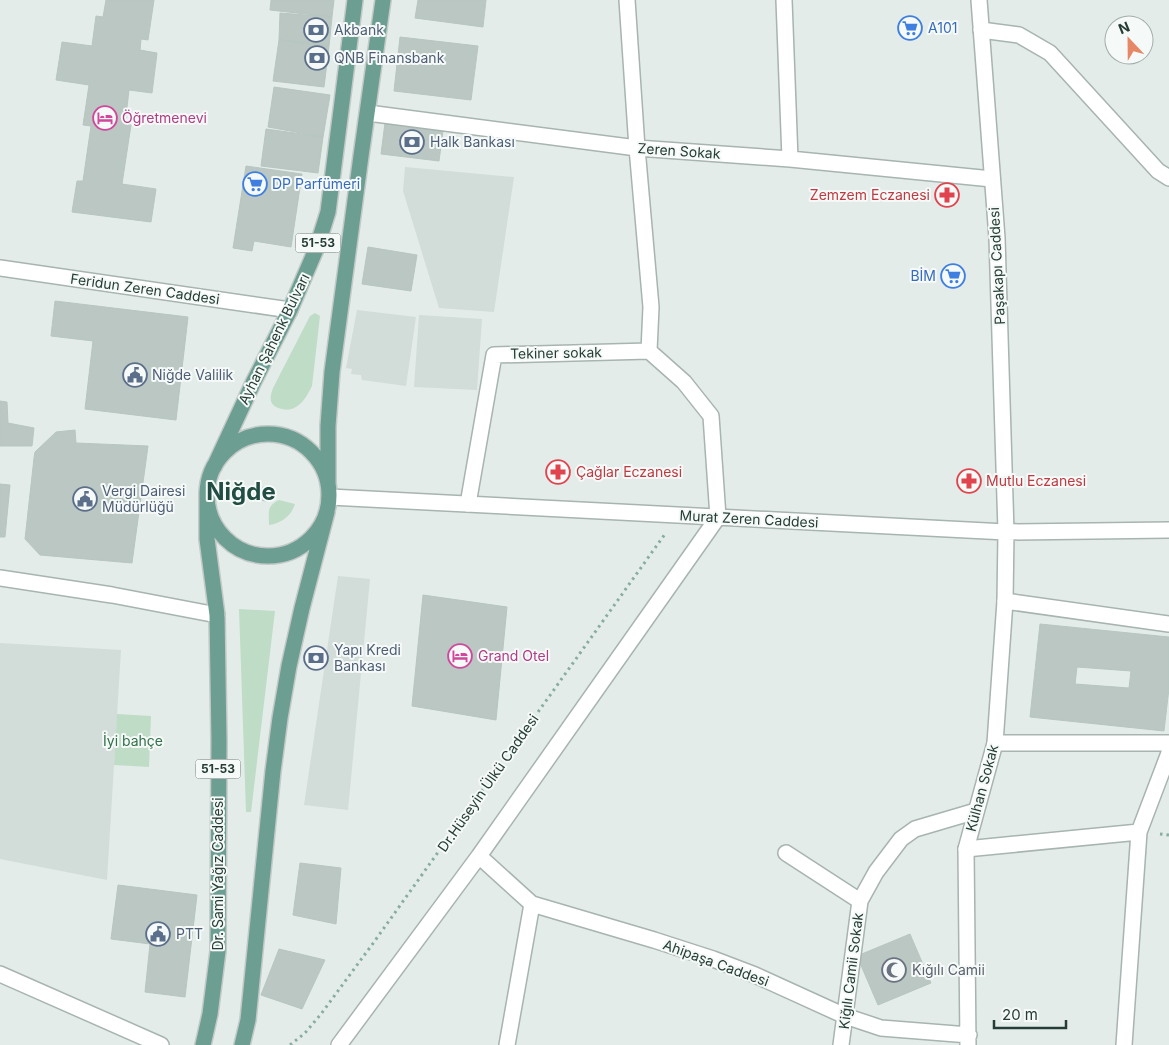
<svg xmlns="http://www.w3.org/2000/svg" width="1169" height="1045" viewBox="0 0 1169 1045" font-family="Inter,sans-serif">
	<rect width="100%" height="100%" fill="#e4ece9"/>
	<path fill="#d2dcd8" d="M405 167 514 177 494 312 439 308 403 191Z
		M357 310 416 317 406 386 362 380 361 375 351 374 352 369 346 368Z
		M419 315 482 319 477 390 414 387Z
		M338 576 370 579 348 810 304 805Z
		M0 643 121 650 107 880 0 859Z"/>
	<path fill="#bfdcc7" d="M315 313 320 316 312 386C308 394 303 404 294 408 290 410 286 410 282 409 269 406 269 399 273 388L310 316Z
		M279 500 295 504C291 516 282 523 269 525 269 513 266 506 279 500Z
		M239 609 275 611 251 812H246Z
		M117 714 151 716 149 767 114 765Z"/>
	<path fill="#bac7c2" stroke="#b7c6c0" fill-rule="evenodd" d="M106 0H154L148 40 141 39 140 50 157 53 152 93 129 90 125 124 131 125 122 184 156 189 151 222 72 212 77 181H83L91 126 83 125 89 85 56 80 62 42 92 46 96 16 103 17Z
		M271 0H334L332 17 270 10Z
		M418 0H486L483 27 415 18Z
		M280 13 332 17 329 46 279 40Z
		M400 37 478 46 471 100 394 91Z
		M279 40 329 46 324 87 273 81Z
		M274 87 330 95 323 137 268 127Z
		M385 123 443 131 439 161 381 154Z
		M266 129 323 137 318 173 261 166Z
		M246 166 302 174 291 247 254 241 252 251 233 248Z
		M368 247 417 255 411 291 362 284Z
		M55 301 188 317 176 420 85 409 93 341 51 336Z
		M0 401 7 402 8 423 34 428 32 446H0Z
		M75 430 76 443 148 446 132 563 40 555 25 539 34 458 35 452 56 432Z
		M0 484 10 485 5 537H0Z
		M258 494a7 7 0 1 1 14 0a7 7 0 1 1-14 0Z
		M423 595 507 607 496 720 412 706Z
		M1040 624 1169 637V688L1164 731 1030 717ZM1077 667 1131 671 1129 688 1075 684Z
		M300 863 341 868 336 924 293 915Z
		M118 885 197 895 185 997 145 992 150 944 111 939Z
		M910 934 931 983 878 1005 857 956Z
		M279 949 325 960 302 1009 261 995Z"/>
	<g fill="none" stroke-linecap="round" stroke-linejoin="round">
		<g stroke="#a7b4b0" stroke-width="18">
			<path id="minor" d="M627 0 637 148 651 307 649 351 684 382 711 416 718 517
				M784 0 790 159
				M981 30 1019 35 1050 53 1158 171 1169 178
				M368 113 637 148 790 159 992 179
				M468 504 494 355 649 351
				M0 578 112 595 217 615
				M1005 601 1169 624
				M995 743H1169
				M966 849 1139 832
				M786 853 860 901
				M0 974 161 1045
				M841 1045 860 901 876 872 901 839 915 829 976 811
				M1124 1045 1139 832 1169 753"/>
		</g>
		<g stroke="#a7b4b0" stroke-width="18">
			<path id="tertiary" d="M0 268 290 310
				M330 497 1006 532 1169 530
				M479 856 532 904 654 940 713 959 755 975 845 1016 881 1028 969 1035
				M339 1045 479 856 718 517
				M507 1045 532 904
				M968 1045 966 849 995 743 1005 601 1006 532 997 238 979 0"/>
		</g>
		<g stroke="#c2c9c7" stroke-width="18">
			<path id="primary" d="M207 495a61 61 0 1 1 122 0a61 61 0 1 1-122 0Z
				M214 467 254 381 290 310 317 247 328 212 355 0
				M328 483V426L332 372 361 156 383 0
				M203 1045 210 1014 218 951 219 740 217 615 207 539V492
				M242 1045 248 1020 273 771 280 718 289 666 302 608 327 512"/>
		</g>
		<path stroke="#87ada2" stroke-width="3" stroke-dasharray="2.5 4" stroke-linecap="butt" d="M1160 834 1169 835
			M290 1045 305 1033 321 1014 374 942 665 534"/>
		<use href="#minor" stroke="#fff" stroke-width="15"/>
		<use href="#tertiary" stroke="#fff" stroke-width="15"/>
		<use href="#primary" stroke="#6c9e92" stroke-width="15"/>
	</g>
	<defs>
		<g id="supermarket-ring" transform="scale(1.25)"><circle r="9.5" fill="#f5f9f7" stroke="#3f7fe0" stroke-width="1.5"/><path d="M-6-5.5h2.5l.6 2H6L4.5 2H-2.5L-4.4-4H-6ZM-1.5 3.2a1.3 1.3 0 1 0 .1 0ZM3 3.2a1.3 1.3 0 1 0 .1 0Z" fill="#3f7fe0"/></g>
		<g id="bank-ring" transform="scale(1.25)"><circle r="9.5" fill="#f5f9f7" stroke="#5c6f8a" stroke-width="1.5"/><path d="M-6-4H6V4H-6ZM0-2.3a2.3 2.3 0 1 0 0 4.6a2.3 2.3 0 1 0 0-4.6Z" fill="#5c6f8a"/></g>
		<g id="hotel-ring" transform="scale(1.25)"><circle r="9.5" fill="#f5f9f7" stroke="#d1479c" stroke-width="1.5"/><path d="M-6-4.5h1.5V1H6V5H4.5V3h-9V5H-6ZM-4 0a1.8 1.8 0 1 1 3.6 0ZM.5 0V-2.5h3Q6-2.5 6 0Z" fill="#d1479c"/></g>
		<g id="pharmacy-ring" transform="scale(1.25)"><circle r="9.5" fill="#f5f9f7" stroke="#e0444e" stroke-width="1.5"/><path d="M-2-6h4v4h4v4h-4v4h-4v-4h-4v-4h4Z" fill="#e0444e"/></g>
		<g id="civic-ring" transform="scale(1.25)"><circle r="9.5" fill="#f5f9f7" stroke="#5c6f8a" stroke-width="1.5"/><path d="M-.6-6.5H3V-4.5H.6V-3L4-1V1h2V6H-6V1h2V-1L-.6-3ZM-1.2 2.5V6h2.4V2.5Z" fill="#5c6f8a"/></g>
		<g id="mosque-ring" transform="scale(1.25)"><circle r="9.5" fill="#f5f9f7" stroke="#6b7280" stroke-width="1.5"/><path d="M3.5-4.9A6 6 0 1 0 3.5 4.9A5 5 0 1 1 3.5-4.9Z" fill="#6b7280"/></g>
	</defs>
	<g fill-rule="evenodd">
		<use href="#supermarket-ring" x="910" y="28"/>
		<use href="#bank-ring" x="316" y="30"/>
		<use href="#bank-ring" x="317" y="58"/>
		<use href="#hotel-ring" x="105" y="118"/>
		<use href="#bank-ring" x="412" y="142"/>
		<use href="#supermarket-ring" x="255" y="184"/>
		<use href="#pharmacy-ring" x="947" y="195"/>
		<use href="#supermarket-ring" x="953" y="276"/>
		<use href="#civic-ring" x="135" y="375"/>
		<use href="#pharmacy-ring" x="558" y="472"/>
		<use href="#pharmacy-ring" x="969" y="481"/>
		<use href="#civic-ring" x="85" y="499"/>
		<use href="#hotel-ring" x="460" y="656"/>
		<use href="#bank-ring" x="316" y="658"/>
		<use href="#civic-ring" x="158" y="934"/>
		<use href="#mosque-ring" x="894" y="970"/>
	</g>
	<g text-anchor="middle" stroke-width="4" stroke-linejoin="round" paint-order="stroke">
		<g fill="#f5f9f7" stroke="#637570" stroke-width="1">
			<rect x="295.5" y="233.5" width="45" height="19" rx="4"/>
			<rect x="195.5" y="759.5" width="45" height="19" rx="4"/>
		</g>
		<g font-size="12" font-weight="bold" fill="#253d36">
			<text x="318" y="247">51-53</text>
			<text x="218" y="773">51-53</text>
		</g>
		<g font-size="14" fill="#366cbe" stroke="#f5f9f7" text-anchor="start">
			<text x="928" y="33">A101</text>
			<text x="272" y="189">DP Parfümeri</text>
			<text x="936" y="281" text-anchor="end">BİM</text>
		</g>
		<g font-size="14" fill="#4e5e75" stroke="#f5f9f7" text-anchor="start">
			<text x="334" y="35">Akbank</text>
			<text x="334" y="63">QNB Finansbank</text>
			<text x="430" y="147">Halk Bankası</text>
			<text x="152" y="380">Niğde Valilik</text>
			<text x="102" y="496">Vergi Dairesi<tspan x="102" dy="16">Müdürlüğü</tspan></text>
			<text x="334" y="655">Yapı Kredi<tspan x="334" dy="16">Bankası</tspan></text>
			<text x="176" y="939">PTT</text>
		</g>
		<g font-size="14" fill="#b23c85" stroke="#f5f9f7" text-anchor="start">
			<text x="122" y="123">Öğretmenevi</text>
			<text x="478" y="661">Grand Otel</text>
		</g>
		<g font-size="14" fill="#253d36" stroke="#f5f9f7">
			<text transform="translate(679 151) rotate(4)" y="5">Zeren Sokak</text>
			<text transform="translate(997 266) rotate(-93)" y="5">Paşakapı Caddesi</text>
			<text transform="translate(145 289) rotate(8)" y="5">Feridun Zeren Caddesi</text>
			<text transform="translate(274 339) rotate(-64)" y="5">Ayhan Şahenk Bulvarı</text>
			<text transform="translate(556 353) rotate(-1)" y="5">Tekiner sokak</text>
			<text transform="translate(749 519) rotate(3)" y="5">Murat Zeren Caddesi</text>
			<text transform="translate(488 783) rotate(-55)" y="5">Dr.Hüseyin Ülkü Caddesi</text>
			<text transform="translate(982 788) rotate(-75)" y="5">Külhan Sokak</text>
			<text transform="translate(218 874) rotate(-90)" y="5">Dr. Sami Yağız Caddesi</text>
			<text transform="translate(716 963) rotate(20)" y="5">Ahipaşa Caddesi</text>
			<text transform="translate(851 971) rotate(-83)" y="5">Kiğılı Camii Sokak</text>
		</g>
		<g font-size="14" fill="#be3a42" stroke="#f5f9f7" text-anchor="start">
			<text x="930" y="200" text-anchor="end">Zemzem Eczanesi</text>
			<text x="576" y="477">Çağlar Eczanesi</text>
			<text x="986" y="486">Mutlu Eczanesi</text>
		</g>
		<g font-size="14" fill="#32704b" stroke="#f5f9f7">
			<text x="133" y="746">İyi bahçe</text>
		</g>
		<g font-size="14" fill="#5b616d" stroke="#f5f9f7" text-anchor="start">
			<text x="912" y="975">Kığılı Camii</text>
		</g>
		<g font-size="24" font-weight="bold" fill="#224d43" stroke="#f5f9f7">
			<text x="241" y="500">Niğde</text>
		</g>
	</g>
	<g transform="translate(1129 40) rotate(338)"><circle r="24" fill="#f5f9f7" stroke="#a2aeaa"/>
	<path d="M0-4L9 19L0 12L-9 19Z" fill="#e68868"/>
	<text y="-8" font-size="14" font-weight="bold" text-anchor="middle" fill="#253d36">N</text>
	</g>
	<path d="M994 1020v8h72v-8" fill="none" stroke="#253d36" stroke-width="2.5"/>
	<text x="1002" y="1020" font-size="15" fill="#253d36" stroke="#f5f9f7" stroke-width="4" paint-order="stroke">20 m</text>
</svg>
